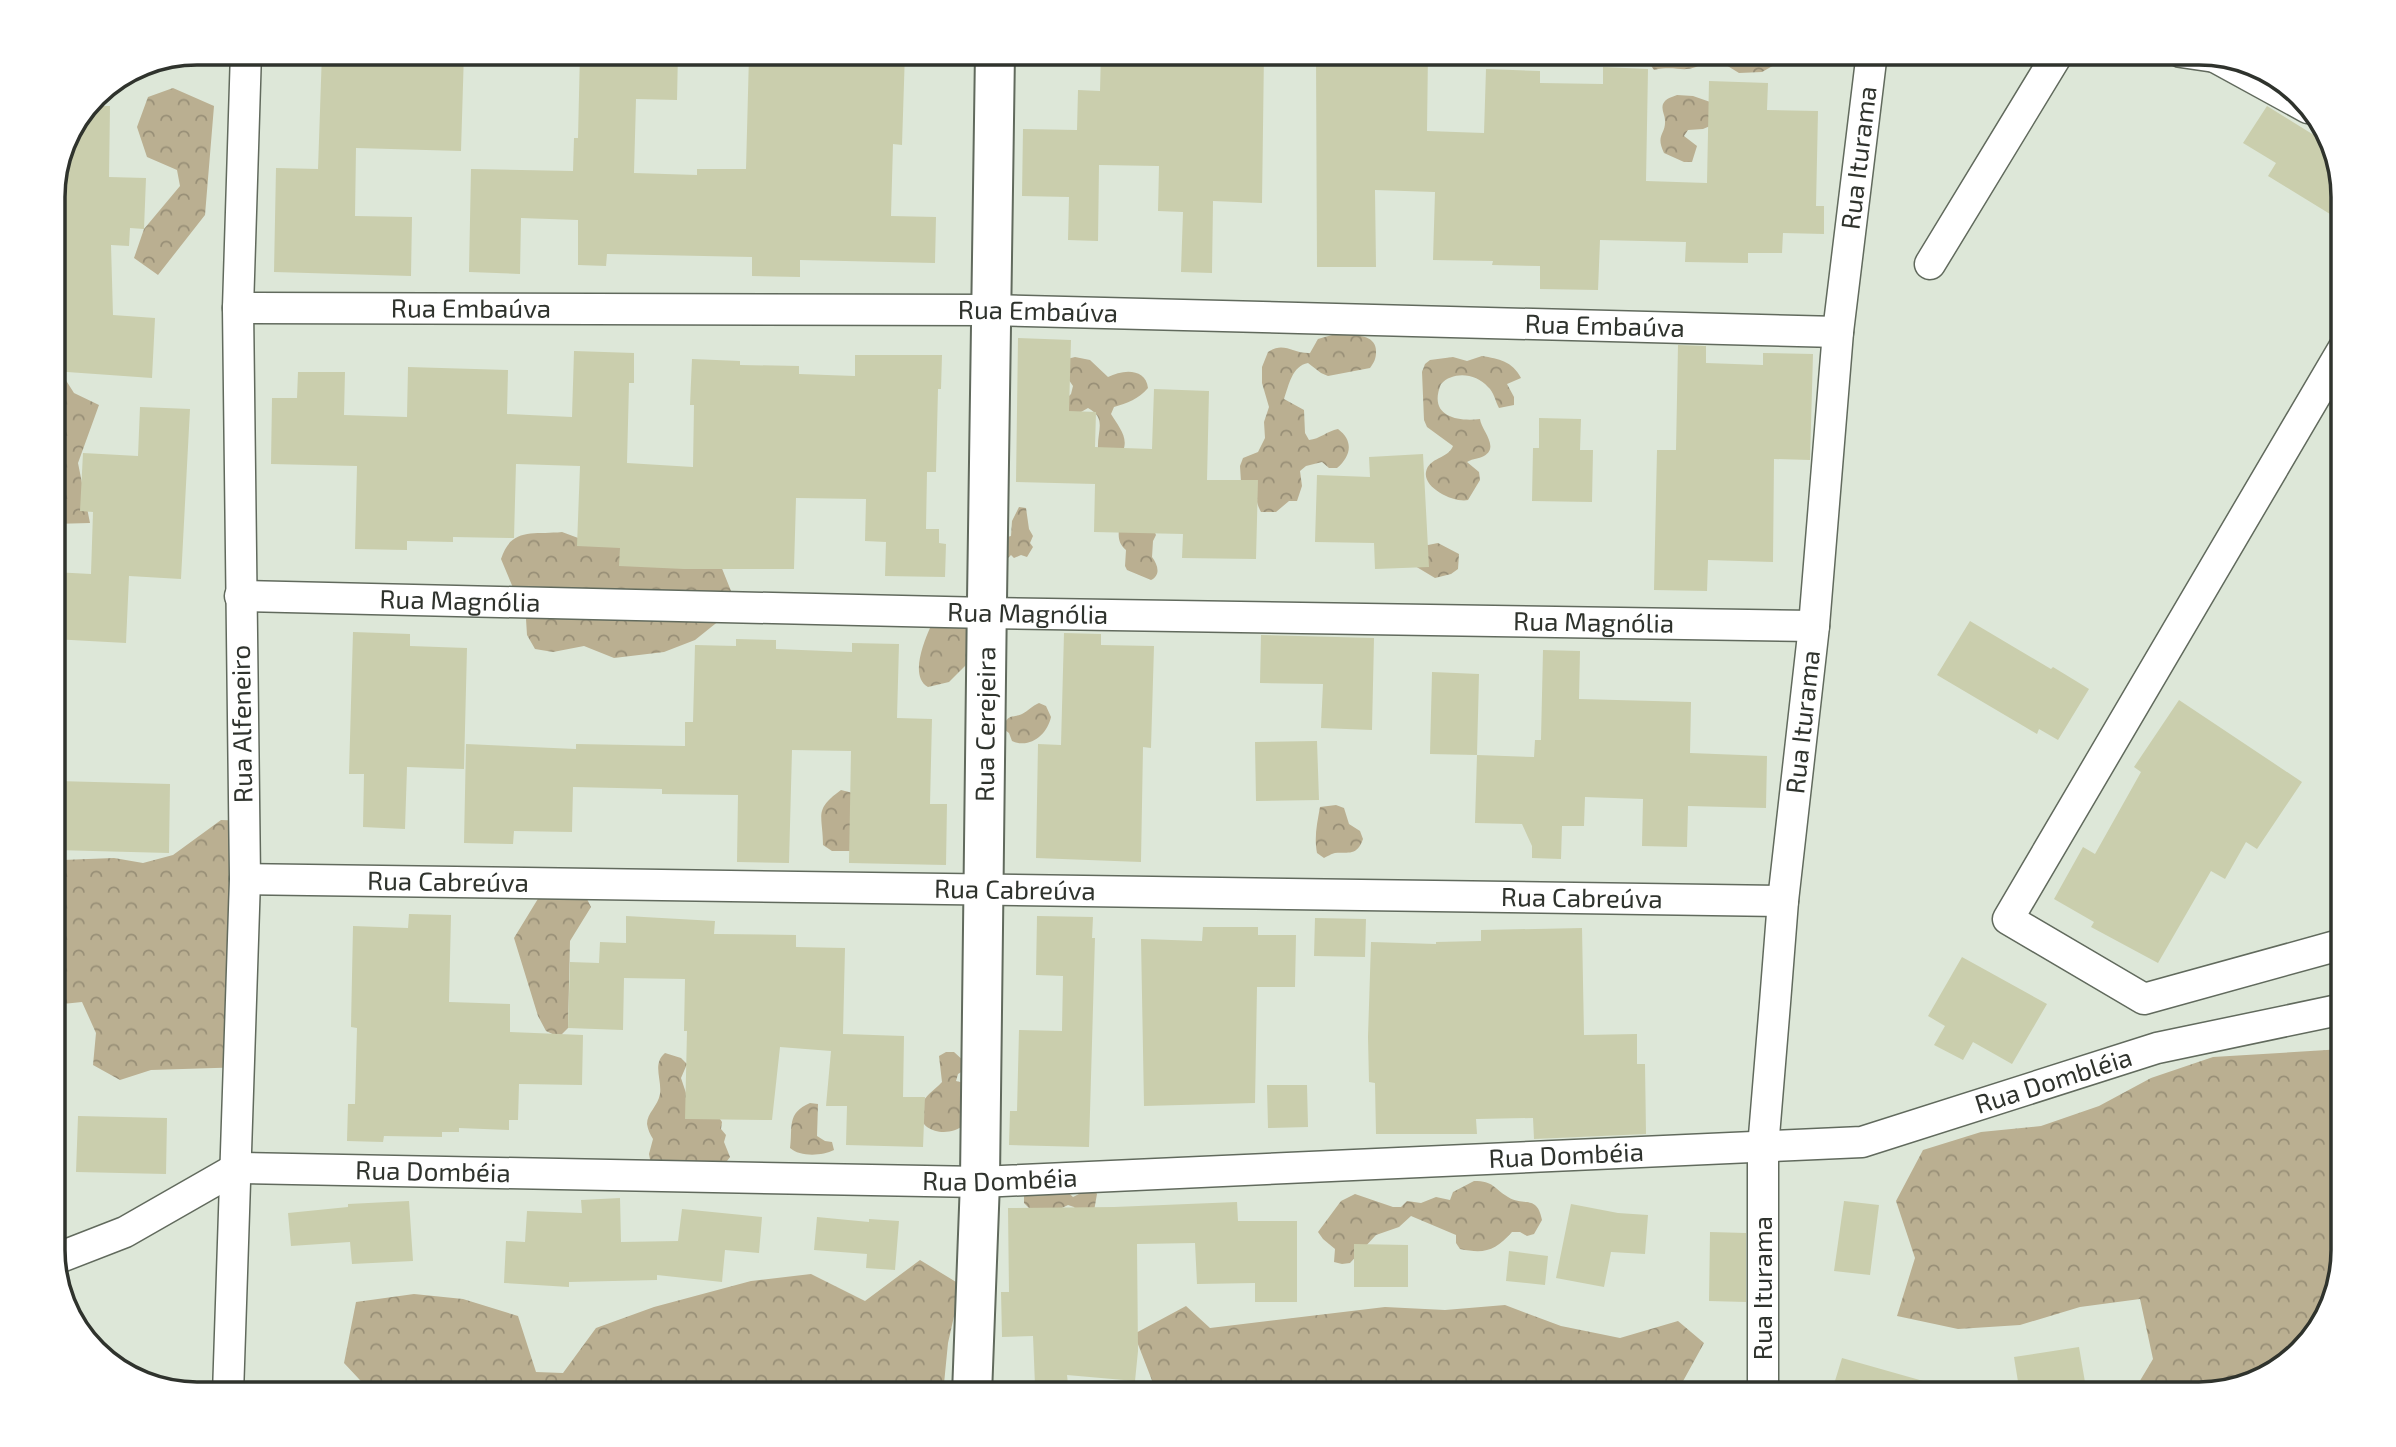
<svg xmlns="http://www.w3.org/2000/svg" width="2396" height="1447" viewBox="0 0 2396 1447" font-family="'Exo 2',sans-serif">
	<defs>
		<pattern id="forest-crowns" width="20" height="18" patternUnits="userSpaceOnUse" patternTransform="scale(1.75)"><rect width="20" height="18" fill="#baaf91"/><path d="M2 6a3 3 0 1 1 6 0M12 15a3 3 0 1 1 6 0" fill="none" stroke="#988f77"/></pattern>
	</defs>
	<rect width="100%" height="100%" fill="#dde7d8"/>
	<path fill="url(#forest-crowns)" d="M1642 53H1801L1798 56 1776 64 1762 72 1739 73 1713 57C1684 78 1682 64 1654 70Z
		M173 88 214 106 205 215 158 275 134 258 144 229 180 186 177 170 147 157 137 127 148 97Z
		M1677 95 1693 96 1716 104 1710 126 1703 129 1688 130 1684 136 1697 146 1692 162H1684L1664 153C1655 134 1666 135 1665 120 1665 115 1661 110 1663 104 1666 98 1672 97 1677 95Z
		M55 179 68 197 71 335 53 327V187Z
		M1332 335C1346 335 1377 331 1376 352 1376 359 1374 362 1370 368L1328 376 1321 373 1308 363C1292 366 1289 385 1284 399L1304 410 1305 433 1309 440C1320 439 1327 431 1338 429 1354 441 1351 456 1337 468H1329L1322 462 1306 466 1300 471 1302 486 1297 501H1289L1276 512H1261C1251 493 1265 497 1241 482L1240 466 1243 458 1258 452 1265 438 1264 422 1269 407 1262 383V367L1268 352C1284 341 1293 354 1310 353L1318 339Z
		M1482 356C1499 359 1512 361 1521 378L1507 384 1514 397V405L1499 408C1495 401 1494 392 1488 387 1476 373 1453 371 1441 384 1428 415 1455 422 1480 419 1481 430 1500 447 1484 456 1478 459 1474 458 1467 462L1479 472 1480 480 1468 500C1454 503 1423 488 1426 472 1429 457 1448 459 1453 446L1427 427 1424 420 1422 372 1425 364 1430 360 1453 357 1467 361Z
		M1075 357 1090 360 1108 377C1123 369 1146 368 1148 388 1139 399 1127 403 1114 407L1111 414C1118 426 1129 437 1123 451L1098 448C1097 431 1107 418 1088 408L1074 416 1023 395 1066 399 1071 394 1073 386 1064 373 1067 359Z
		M53 360 74 393 99 405 78 463 90 523 53 524Z
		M1019 507 1026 508 1029 529 1033 536 1030 543 1033 547 1027 557 1021 555 1014 558 1011 555 1006 560 1003 538 1011 536 1012 521Z
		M1153 528 1156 535 1153 541 1152 557C1158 565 1161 575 1151 580L1127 570 1125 566 1126 550C1119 544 1118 538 1119 529Z
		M562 532 589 542 719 561 731 591 728 607 720 620 695 640 664 652 614 658 584 646 553 652 535 649 527 635 526 619 501 559C511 527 533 535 562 532Z
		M1438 543 1459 554 1458 569 1451 574 1435 578 1410 563 1423 546Z
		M952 619 973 629 970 661 949 682 928 687C910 677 923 644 930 628Z
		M1039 703 1046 706 1051 717C1047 735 1030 749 1012 741L1009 733 1002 728C1010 712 1010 719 1022 714 1028 711 1032 706 1039 703Z
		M841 790 853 793 851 851H832L823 845C823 815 813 810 841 790Z
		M1336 805 1344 808 1349 824 1360 831 1363 839C1357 856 1349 852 1335 853 1333 853 1326 857 1324 858L1317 853C1314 837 1317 824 1320 807Z
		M221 820 250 821 247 1067 151 1070 120 1080 93 1065 96 1033 82 1002 53 1005V841L62 860 114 858 143 863 173 855Z
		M547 884 584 893 591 907 570 941 568 1028 559 1037 546 1031 538 1016 514 938Z
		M2343 1049V1251L2324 1323 2271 1375 2200 1394H2132L2153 1359 2140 1299 2080 1307 2020 1325 1958 1329 1897 1316 1915 1258 1896 1201 1923 1150 1981 1132 2041 1126 2099 1106 2151 1078 2213 1057Z
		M946 1052H954L965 1062V1070L958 1074 956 1081 964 1083V1125C946 1140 910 1130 923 1102 928 1093 936 1089 942 1082L939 1056Z
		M665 1053 681 1058 687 1064 681 1078 686 1093 718 1116 722 1122 721 1129 726 1135 724 1142 730 1157 721 1169 652 1170 649 1154 653 1139C650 1134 648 1130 647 1124 647 1113 658 1106 660 1094 662 1079 652 1064 665 1053Z
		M810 1103 818 1104 817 1136 825 1141 832 1142 834 1150C822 1156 800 1157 790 1148 793 1128 786 1113 810 1103Z
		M1474 1181C1494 1181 1493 1188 1508 1197 1524 1207 1537 1194 1542 1220L1534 1234 1527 1236 1520 1232H1512C1495 1251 1485 1254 1460 1249L1456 1243V1235L1411 1216 1399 1227 1376 1235 1350 1263 1342 1264 1334 1262 1335 1249 1323 1239 1318 1232 1341 1201 1355 1194 1393 1207H1401L1407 1201 1421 1203 1436 1197 1450 1200 1453 1192Z
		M1060 1185 1073 1197 1083 1192 1095 1191 1097 1194 1094 1211 1079 1214 1074 1207 1068 1205 1060 1209 1029 1208 1024 1203V1195Z
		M920 1260 961 1285 948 1343 943 1394H373L344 1363 356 1302 414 1294 463 1299 518 1316 536 1372 563 1373 596 1328 654 1307 751 1281 811 1274 865 1301Z
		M1505 1305 1561 1326 1620 1338 1678 1321 1704 1343 1676 1394H1109L1153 1383 1134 1334 1186 1306 1210 1328 1385 1307 1445 1310Z"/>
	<path fill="#cacead" d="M322 52H464L461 151 356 148 355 216 412 217 411 276 274 272 276 168 318 169Z
		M580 52H678L677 100 636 99 634 173 697 175V169H746L749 55 854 57V52H905L902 145 893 144 891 216 936 217 935 263 800 260V277L752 276V257L607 254 606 266 578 265V220L521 218 520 274 469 272 471 169 573 171 574 138H578Z
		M1101 52H1264L1262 203 1213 201 1212 273 1181 272 1183 212 1158 211 1159 166 1099 165 1098 241 1068 240 1069 197 1022 196 1023 129 1077 130 1078 90 1100 91Z
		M1320 52H1428L1427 131 1484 133 1486 69 1540 71V83L1603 84V67L1648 69 1646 181 1707 183 1709 81 1768 83 1767 110 1818 111 1816 206H1824V234L1783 233 1782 253H1748V263L1685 262 1686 242 1600 240 1598 290 1540 289V266L1492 265 1493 261 1433 260 1435 192 1375 190 1376 267H1317L1316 58H1320Z
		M87 106H110L109 177 146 178 144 229 130 228 129 246 111 245 113 315 155 318 152 378 53 371 56 295 53 296V253L58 252 63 160H59L64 141Z
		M2267 106 2330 145 2343 187V222L2268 176 2276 163 2243 143Z
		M1018 338 1071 340 1069 411 1096 412 1095 447 1152 449 1154 389 1209 391 1207 480H1258L1256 559 1182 558 1183 534 1094 532 1095 484 1016 482Z
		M1678 345 1706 346V363L1763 365V353L1813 354 1810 460 1774 459 1773 562 1708 560 1707 591 1654 590 1657 450H1676Z
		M574 351 634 353V383H629L627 463 693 467 694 405H690L692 359 740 361V365L799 366V374L855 376V355H942L941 389H938L936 472H927L926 529H939V543L946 544 945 577 885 576 886 542 865 541 866 499 796 498 794 569H684L619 566 620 548 577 546 580 466 516 464 514 538 453 537V542L407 541V550L355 549 357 466 271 464 272 398H297L298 372H345L344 415 407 417 408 367 508 370 507 414 572 417Z
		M140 407 190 409 181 579 129 576 126 643 53 639V572L91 574 93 512 80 511 83 453 138 456Z
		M1539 418 1581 419 1580 450H1593L1592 502 1532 501 1533 448H1539Z
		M1423 454 1429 567 1375 569 1374 543 1315 542 1317 475 1370 477 1369 457Z
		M1970 621 2051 669 2053 667 2089 689 2058 740 2039 729 2037 734 1937 675Z
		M353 632 410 634V646L467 648 464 769 407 767 405 829 363 827 364 774H349Z
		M1064 633 1101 634V645L1154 646 1151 748 1143 747 1141 862 1036 858 1038 744 1061 745Z
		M1261 635 1374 638 1372 730 1321 728 1323 684 1260 683Z
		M736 639 776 640V649L852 652V643L899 644 897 718 932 719 930 804H947L946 865 849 863 851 751 792 750 789 863 737 862 738 795 662 794V789L573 787 572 832 514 831 513 844 464 843 466 744 576 749V744L685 746V722H693L695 645 736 646Z
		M1543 650 1580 651 1579 699 1691 702 1690 753 1767 756 1766 808 1688 806 1687 847 1642 846 1643 799 1585 797 1584 826H1562L1561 859 1532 858V846L1522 824 1475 823 1477 755 1534 757 1535 740H1541Z
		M1432 672 1479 674 1477 755 1430 754Z
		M2179 700 2302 782 2257 849 2246 842 2225 879 2211 871 2158 963 2091 927 2094 922 2054 899 2083 847 2095 854 2141 772 2134 767Z
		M1317 741 1319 800 1256 801 1255 742Z
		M57 781 170 784 169 853 55 850Z
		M409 914 451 915 449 1002 510 1004V1032L583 1035 582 1085 519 1084 518 1120H509V1130L459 1128V1132H442V1137L384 1136 383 1142 347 1141 348 1104H355L357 1028 351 1027 353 926 408 928Z
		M626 916 715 921 714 934 796 935V947L845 948 843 1034 904 1036 903 1097H925L923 1147 846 1145 847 1106H826L831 1051 780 1047 772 1120 685 1119 687 1031H684L685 979 624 978 623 1030 568 1028 570 962 599 963 600 942 626 943Z
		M1037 916 1093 917 1092 938H1095L1089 1147 1009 1145 1010 1111H1017L1019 1030 1062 1031 1063 976 1036 975Z
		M1315 918 1366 919 1365 957 1314 956Z
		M1203 927H1258V935H1296L1295 987H1257L1255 1103 1144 1106 1141 939 1202 941Z
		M1582 928 1584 1035 1637 1034V1064H1645L1646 1134 1534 1139 1533 1118 1476 1119 1477 1134H1376L1375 1083 1369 1082 1368 1037 1371 942 1436 944V942L1481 941V930Z
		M1962 957 2047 1004 2012 1064 1973 1042 1963 1060 1934 1045 1945 1026 1928 1016Z
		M1267 1085H1307L1308 1127 1268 1128Z
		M78 1116 167 1118 166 1174 76 1172Z
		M620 1198 621 1242 678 1241 682 1209 762 1217 759 1253 725 1250 722 1282 657 1275V1280L569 1282V1287L504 1283 506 1241 525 1242 527 1211 582 1213 581 1200Z
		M409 1201 413 1261 352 1264 350 1242 291 1246 288 1213 348 1207V1204Z
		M1844 1201 1879 1205 1870 1275 1834 1271Z
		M1237 1202 1238 1221H1297V1302H1255V1283L1197 1284 1195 1243 1137 1244 1138 1351 1135 1381 1067 1375 1068 1384 1035 1385 1033 1336 1002 1337 1001 1292H1009L1008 1208 1114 1207Z
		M1571 1204 1618 1213 1648 1215 1645 1254 1611 1252 1604 1287 1556 1278Z
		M817 1217 869 1222V1219L899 1221 895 1270 866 1268 867 1254 814 1250Z
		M1710 1232 1746 1233V1302L1709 1301Z
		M1354 1244 1408 1245V1287H1354Z
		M1509 1251 1548 1256 1545 1285 1506 1281Z
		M2079 1347 2087 1394H2020L2014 1357Z
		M1842 1358 1941 1386 1940 1394H1831Z"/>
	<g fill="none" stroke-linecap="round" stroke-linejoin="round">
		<g stroke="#616a5d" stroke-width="33">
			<g id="minor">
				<path d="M2181 52 2215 57"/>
				<path d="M2215 57 2308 108"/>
				<path d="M1930 264 2059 52"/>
				<path id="s1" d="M238 308 990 310 1838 332"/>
				<path d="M2343 349 2008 919 2144 999 2343 944"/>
				<path id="s2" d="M240 596 988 613 1814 626"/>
				<path id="s3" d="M245 879 1783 901"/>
				<path id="s4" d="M237 1168 980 1182 1862 1142 2157 1048 2343 1009"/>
				<path d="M53 1260 125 1232 237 1168"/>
				<path d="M228 1394 245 879 238 308 246 52"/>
				<path id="s5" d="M1763 1394V1148L1775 1003 1783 901 1814 626 1838 332 1872 52"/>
			</g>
		</g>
		<g stroke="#616a5d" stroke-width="42">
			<g id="tertiary">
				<path id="s6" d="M972 1394C974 1323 978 1251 980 1179 986 803 987 428 995 52"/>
			</g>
		</g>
		<use href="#minor" stroke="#fff" stroke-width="30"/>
		<use href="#tertiary" stroke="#fff" stroke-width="38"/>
	</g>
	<g text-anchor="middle" stroke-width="5" stroke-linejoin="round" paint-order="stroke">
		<g font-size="26" fill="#2f332d" stroke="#fff">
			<text dy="9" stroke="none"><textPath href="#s5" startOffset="1241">Rua Iturama</textPath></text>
			<text dy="9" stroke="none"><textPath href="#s1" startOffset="233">Rua Embaúva</textPath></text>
			<text dy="9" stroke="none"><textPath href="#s1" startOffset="800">Rua Embaúva</textPath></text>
			<text dy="9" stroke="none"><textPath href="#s1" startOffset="1367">Rua Embaúva</textPath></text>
			<text dy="9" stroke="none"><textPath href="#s2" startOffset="220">Rua Magnólia</textPath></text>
			<text dy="9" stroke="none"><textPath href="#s2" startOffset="788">Rua Magnólia</textPath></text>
			<text dy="9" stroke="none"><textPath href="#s2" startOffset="1354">Rua Magnólia</textPath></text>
			<text dy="9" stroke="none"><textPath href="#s5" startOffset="674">Rua Iturama</textPath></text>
			<text transform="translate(242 724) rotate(-91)" y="9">Rua Alfeneiro</text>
			<text dy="9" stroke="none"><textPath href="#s6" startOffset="670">Rua Cerejeira</textPath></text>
			<text dy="9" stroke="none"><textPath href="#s3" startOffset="203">Rua Cabreúva</textPath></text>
			<text dy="9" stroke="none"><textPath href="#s3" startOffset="770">Rua Cabreúva</textPath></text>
			<text dy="9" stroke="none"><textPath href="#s3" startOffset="1337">Rua Cabreúva</textPath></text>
			<text dy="9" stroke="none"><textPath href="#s4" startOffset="1827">Rua Dombléia</textPath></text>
			<text dy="9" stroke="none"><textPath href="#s4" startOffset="1330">Rua Dombéia</textPath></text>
			<text dy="9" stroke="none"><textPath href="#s4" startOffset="196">Rua Dombéia</textPath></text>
			<text dy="9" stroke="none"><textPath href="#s4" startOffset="763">Rua Dombéia</textPath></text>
			<text transform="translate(1763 1288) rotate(-90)" y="9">Rua Iturama</text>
		</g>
	</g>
	<path d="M0 0H2396V1447H0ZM197 65H2199A132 132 0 0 1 2331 197V1250A132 132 0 0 1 2199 1382H197A132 132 0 0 1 65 1250V197A132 132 0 0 1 197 65Z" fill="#fff" fill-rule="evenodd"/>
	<path fill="none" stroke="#2f332d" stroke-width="3.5" d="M197 65H2199A132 132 0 0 1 2331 197V1250A132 132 0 0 1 2199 1382H197A132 132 0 0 1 65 1250V197A132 132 0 0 1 197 65Z"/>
</svg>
